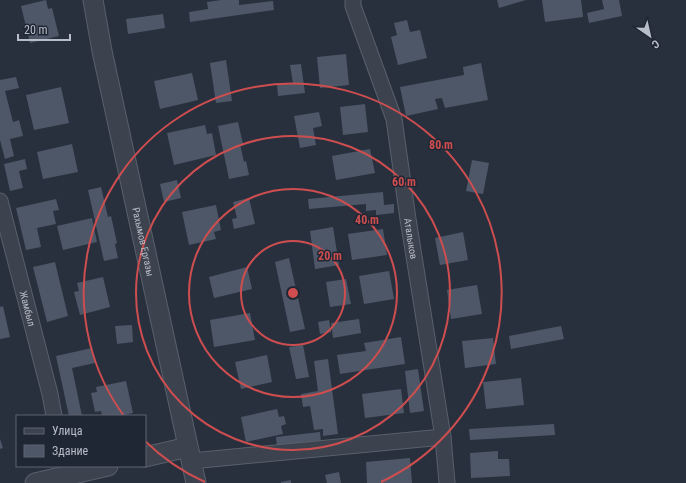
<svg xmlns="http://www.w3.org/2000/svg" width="686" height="483" viewBox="0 0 686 483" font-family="'Roboto Condensed',sans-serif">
	<rect width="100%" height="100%" fill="#28303e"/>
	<path fill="#4e5767" d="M46 0 48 9 52 8 59 36 30 43 21 6Z
		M221 0H239V5L273 1 274 10 190 22 189 12 208 9 207 2Z
		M497 0H526L499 8Z
		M542 0H581L583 17 545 22Z
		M602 0H619L622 16 589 23 587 13 604 9Z
		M163 14 165 28 128 34 126 19Z
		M407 20 410 32 420 30 427 58 398 65 391 37 397 35 394 23Z
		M346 54 349 85 320 88 317 57Z
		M226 60 232 101 216 103 210 63Z
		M481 63 488 100 445 108 442 98 435 99 438 109 406 116 400 87 464 75 463 67Z
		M301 64 305 93 278 96 277 85 293 83 290 65Z
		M192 73 198 100 160 109 154 81Z
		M16 77 19 88 5 91 13 122 19 120 23 136 10 139 14 156 5 159 0 140V80Z
		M61 87 69 123 34 130 26 95Z
		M365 104 368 132 343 135 340 107Z
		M319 112 322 126 313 128 316 145 300 148 294 116Z
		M238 122 243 144H240L244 162 246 161 249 175 229 179 218 126Z
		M205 125 207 134 212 133 216 155 174 165 167 133Z
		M72 144 78 172 43 179 37 152Z
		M370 149 375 173 336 180 332 156Z
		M25 159 27 169 19 171 23 188 10 191 4 164Z
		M472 160 489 163 483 194 466 191Z
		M177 180 181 198 164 202 160 184Z
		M101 187 108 217 111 216 117 243 115 244 118 258 104 261 88 190Z
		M383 192 384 205 394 204V213L376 215V210L366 211V204L309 209 308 199Z
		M249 198 255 224 234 229 232 219 237 218 233 202Z
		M56 199 59 210 53 211 56 224 37 228 41 247 26 250 16 208Z
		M216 205 221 230 214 232 216 239 189 245 182 212Z
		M92 218 97 242 63 250 57 226Z
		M333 227 339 265 315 269 310 231Z
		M383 229 387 255 352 260 348 234Z
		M463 232 468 260 440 265 435 238Z
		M289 258 305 329 290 332 275 262Z
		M55 262 68 316 47 322 33 267Z
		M247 267 252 289 214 298 209 277Z
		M389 271 394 299 364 304 359 276Z
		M103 277 110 307 80 315 74 292 79 291 77 283Z
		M346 279 351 304 330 307 326 282Z
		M477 285 482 314 451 319 447 290Z
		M3 306 10 337 0 339V307Z
		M250 313 255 340 214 347 210 320Z
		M359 319 361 333 333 338 331 323Z
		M329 320 331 332 320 334 318 322Z
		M132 325 133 342 117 344 115 326Z
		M561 326 564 339 511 349 509 336Z
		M401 337 405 364 340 374 337 355 366 351 364 343Z
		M493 338 496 364 465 368 462 341Z
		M303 345 309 377 296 379 289 347Z
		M92 348 95 363 72 368 82 416H69L56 356Z
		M267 355 272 382 241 389 235 362Z
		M328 359 338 434 323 436V429L314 430 310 406 303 407 301 394 318 391 314 361Z
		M418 369 424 411 410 413 405 371Z
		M521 378 524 405 486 409 483 382Z
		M126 381 133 413 120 416H102L101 411 95 412 91 393 97 392 96 387Z
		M401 389 404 413 365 418 362 394Z
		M277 409 279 417 284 416 286 424 281 426 283 434 246 442 241 417Z
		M554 424 555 435 470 440 469 429Z
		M320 432 321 442 277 447 276 437Z
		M0 439 3 448 0 449Z
		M498 451V459H509L510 476 471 478 470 453Z
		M410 458 412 483H367L366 462Z
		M339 472 341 483H327L325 475Z
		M291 480V483H281V482Z"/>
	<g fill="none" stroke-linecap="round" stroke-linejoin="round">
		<g stroke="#59606c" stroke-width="17">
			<g id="minor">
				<path id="s1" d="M353 0V6L394 119 408 219 443 437 447 483"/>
				<path id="s2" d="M0 201 50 394 54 416"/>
				<path d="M191 461 443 437"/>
			</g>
		</g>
		<g stroke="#59606c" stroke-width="21">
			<g id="tertiary">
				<path id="s3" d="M93 0 102 51 196 483"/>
				<path d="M145 457 188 447"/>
				<path d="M35 483 108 466"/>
			</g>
		</g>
		<use href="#minor" stroke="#3c424e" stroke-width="15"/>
		<use href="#tertiary" stroke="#3c424e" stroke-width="19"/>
	</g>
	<g fill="none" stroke="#ce4e50" stroke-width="2">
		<circle cx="293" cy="293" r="52"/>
		<circle cx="293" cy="293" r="104"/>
		<circle cx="293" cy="293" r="157"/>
		<path d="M205 482A209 209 0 0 1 145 441M124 416A209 209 0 1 1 381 482"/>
	</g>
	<g text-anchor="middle" stroke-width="3" stroke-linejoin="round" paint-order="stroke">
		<g font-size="10" fill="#b8bec9" stroke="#202734">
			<text dy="4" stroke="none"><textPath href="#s1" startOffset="247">Аталыков</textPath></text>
			<text dy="4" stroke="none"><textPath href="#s3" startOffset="247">Рахымов Ергазы</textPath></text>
			<text dy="4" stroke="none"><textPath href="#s2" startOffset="111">Жамбыл</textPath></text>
		</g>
	</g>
	<circle cx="293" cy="293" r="6" fill="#ce4e50" stroke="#202734" stroke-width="2"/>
	<g font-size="12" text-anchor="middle" font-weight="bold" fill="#ce4e50" stroke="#202734" stroke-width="3" stroke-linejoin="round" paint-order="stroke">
		<text x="441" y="149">80 m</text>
		<text x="404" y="186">60 m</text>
		<text x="367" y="224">40 m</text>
		<text x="330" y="260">20 m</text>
	</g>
	<rect x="16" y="415" width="130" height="52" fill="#202734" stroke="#5d6370"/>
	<rect x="24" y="428" width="20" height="6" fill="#3c424e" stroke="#5d6370"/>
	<text x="52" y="435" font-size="12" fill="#b8bec9">Улица</text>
	<rect x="24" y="445" width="20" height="12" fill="#4e5767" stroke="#5d6370"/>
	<text x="52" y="455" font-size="12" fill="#b8bec9">Здание</text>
	<g transform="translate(650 36) rotate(146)" stroke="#202734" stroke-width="3" paint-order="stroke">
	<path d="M0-3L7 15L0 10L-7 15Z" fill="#b8bec9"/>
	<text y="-6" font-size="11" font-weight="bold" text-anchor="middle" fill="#b8bec9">С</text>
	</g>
	<path d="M18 34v6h52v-6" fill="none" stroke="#b8bec9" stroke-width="2"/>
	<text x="24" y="34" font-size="12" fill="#b8bec9" stroke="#202734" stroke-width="3" paint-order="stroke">20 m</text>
</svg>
